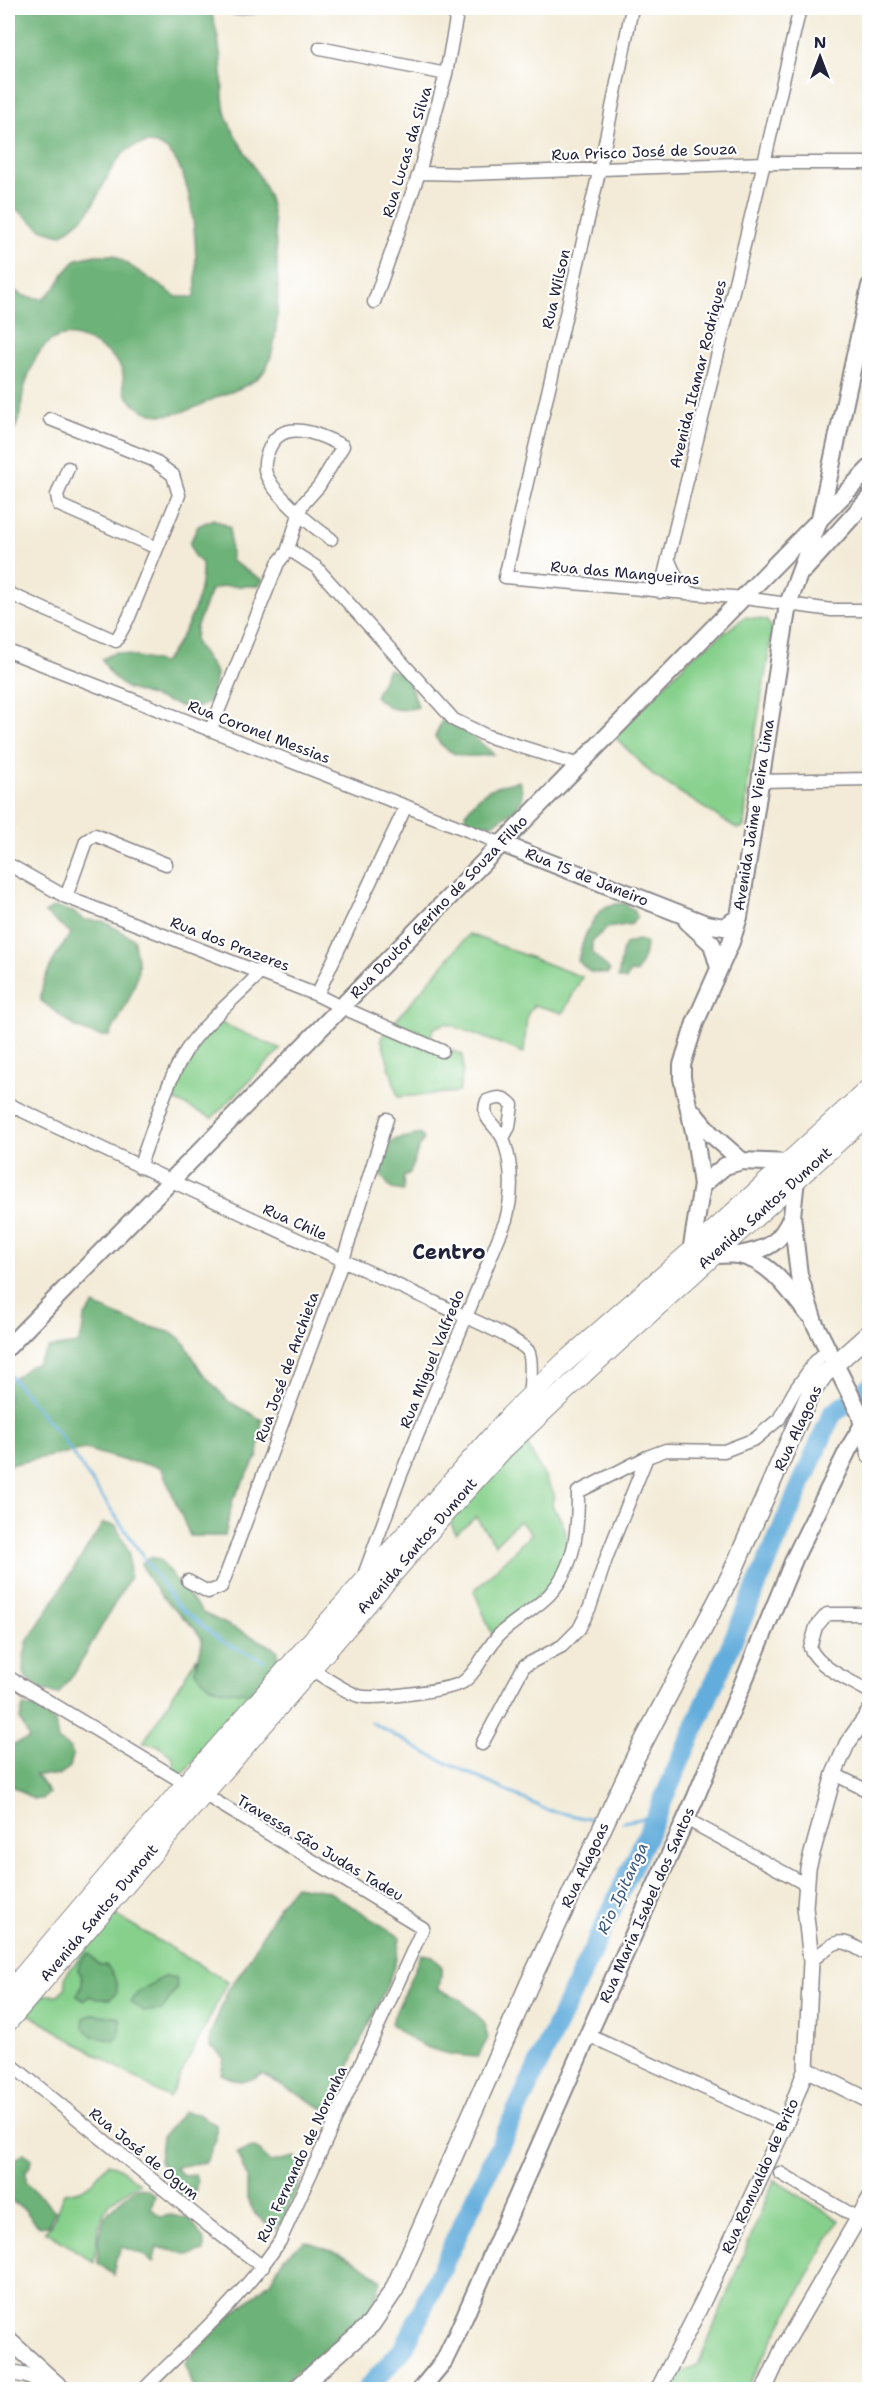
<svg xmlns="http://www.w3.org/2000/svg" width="877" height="2397" viewBox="0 0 877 2397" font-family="'Shantell Sans',sans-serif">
	<rect width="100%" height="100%" fill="#fff"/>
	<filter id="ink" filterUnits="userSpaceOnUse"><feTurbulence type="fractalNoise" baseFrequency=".0167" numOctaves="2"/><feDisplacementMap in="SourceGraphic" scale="12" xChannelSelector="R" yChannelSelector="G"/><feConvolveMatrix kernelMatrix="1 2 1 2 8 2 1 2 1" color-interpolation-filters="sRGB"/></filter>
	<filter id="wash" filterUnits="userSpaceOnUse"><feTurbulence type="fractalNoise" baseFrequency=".008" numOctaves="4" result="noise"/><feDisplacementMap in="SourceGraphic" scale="24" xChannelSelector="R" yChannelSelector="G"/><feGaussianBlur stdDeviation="1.35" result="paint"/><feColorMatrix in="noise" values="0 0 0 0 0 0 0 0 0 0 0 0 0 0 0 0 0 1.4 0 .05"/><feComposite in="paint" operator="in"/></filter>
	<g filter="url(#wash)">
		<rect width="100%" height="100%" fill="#f3ebd7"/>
		<path fill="#87d08c" stroke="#547964" stroke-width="1.5" d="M745 617 766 620 773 630 749 770 744 827 737 829 654 776 614 736 691 658Z
			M469 934 582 977 563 1013 534 1005 527 1015 524 1053 446 1023 434 1028 429 1041 463 1055V1070L459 1092 398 1097 381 1038Z
			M221 1023 281 1049 212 1118 172 1099C181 1065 194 1045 221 1023Z
			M524 1439 554 1494 552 1506C597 1561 531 1604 492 1634L474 1591 532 1533 519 1521 495 1544 476 1517 456 1534 449 1519Z
			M197 1657 195 1671 260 1686 182 1775 174 1773 173 1757 157 1745 143 1743Z
			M114 1914 228 1982 169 2098 28 2014 43 1995H58L66 1987 65 1976Z
			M109 2163 124 2171 139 2183 109 2203 98 2227 94 2262 45 2231C57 2220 57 2206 64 2193L81 2190 92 2182Z
			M774 2180 839 2220 746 2389 666 2390 673 2378 698 2365Z"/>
		<path fill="#6db278" stroke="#486a5a" stroke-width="1.5" d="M8 8H210C217 29 221 52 222 74 223 88 222 102 226 115 236 144 258 167 268 195 279 227 284 342 265 370 257 383 236 390 222 395 202 404 177 419 153 414 142 411 126 401 124 388 123 383 124 376 122 370 115 353 81 332 62 336 39 341 30 368 24 389 21 400 22 413 17 424 15 430 11 435 8 440V358L11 352 12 335 8 326V287L24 296 43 299 56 287 65 272 77 259 95 255H114L177 297H195C198 261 197 148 151 143 142 143 132 146 125 152 108 168 102 192 89 211 81 221 71 228 61 235L43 230 16 209 8 207Z
			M213 519 230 527 231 561 263 580 259 586H224L211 590 196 628 195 642 216 673 212 700 200 707 186 708 126 688 111 675 102 659 116 652 163 663C185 637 204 598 202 563L194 556 190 543 198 526Z
			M388 669C407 672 413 690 418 707 398 712 389 711 375 696Z
			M446 720 471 735 494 754C469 758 451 760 435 737L441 722Z
			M519 781 522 790V800L515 810 493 824H468L465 814C482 790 490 787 519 781Z
			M623 903 634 910 637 916 632 924 607 928 592 941V953L610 970 607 974 590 972 578 961C581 944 590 919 604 908 610 904 617 904 623 903Z
			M54 907 73 912 84 920 103 921 134 939C134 948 137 954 138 962 141 982 119 1019 109 1036 81 1038 63 1016 41 1001 39 981 59 950 71 933L45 913Z
			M637 940 646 942C646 954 642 964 636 973L630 972 626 980 618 978 622 952 625 944Z
			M420 1134 424 1139 419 1147 410 1173 403 1177 404 1191 392 1189 379 1173 385 1144 398 1139Z
			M94 1305 133 1322 173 1333 184 1342 201 1371 228 1401 262 1420 258 1456 233 1499 225 1536H190L161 1467 122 1460 85 1449 8 1465V1383L30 1366 37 1364 49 1348 78 1344 82 1334 84 1317Z
			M103 1523 116 1526 129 1552 130 1577 74 1674 58 1694 42 1690 25 1677 23 1662 27 1642Z
			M150 1557 159 1559 203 1613 267 1644 278 1651V1659L271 1671 260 1686 248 1693 223 1690 208 1685 195 1671C196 1663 203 1646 202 1640 200 1630 175 1611 167 1602 157 1591 147 1578 141 1564Z
			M23 1706 33 1707 55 1722 58 1740 69 1748 73 1755 70 1767 59 1775H36L49 1793 43 1799H33L8 1783V1746L29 1739 20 1719Z
			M295 1886 328 1891 400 1937C396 1978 373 2012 357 2049 347 2070 341 2092 329 2112L262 2074C244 2084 240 2083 221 2074L224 2059 216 2050 210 2046V2035L228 1990 244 1968 280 1904Z
			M88 1953C96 1958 94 1966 106 1965 114 1973 117 1982 117 1992L110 1999H97L89 1996 83 2000 77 1996C82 1988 85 1978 78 1970L80 1962Z
			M421 1954 433 1956 442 1967 439 1989 461 2000 483 2021 488 2038 478 2057C446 2056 413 2047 391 2023Z
			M165 1976 176 1978 177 1988 162 2010 144 2011 131 2002 138 1992Z
			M94 2014 120 2018C121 2028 122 2034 114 2041L92 2036 83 2026 84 2018Z
			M183 2112 198 2114 216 2125V2139L206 2162 175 2167 184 2176 195 2175 197 2181 194 2199H182L172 2189V2177L159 2161 162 2137Z
			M253 2148 259 2150 270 2162 295 2157 304 2164 297 2190 291 2201 284 2222 273 2230 255 2214 247 2198V2177L237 2153Z
			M24 2153 31 2158 30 2166 26 2171V2182L55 2211 48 2225 38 2226 24 2209 8 2199V2159L14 2160Z
			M136 2188 147 2189 155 2196 151 2208 160 2217 171 2215 190 2219 204 2240V2251L190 2255 157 2247 153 2263 142 2254 122 2247 116 2259 114 2275 98 2263C95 2223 105 2211 136 2188Z
			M305 2241C333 2250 359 2259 381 2280L377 2294 367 2316 276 2389H194L185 2363 217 2328 271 2281 284 2257Z"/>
		<path fill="#64addc" stroke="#43688c" stroke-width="1.5" d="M222 8H273C256 13 236 22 222 8Z"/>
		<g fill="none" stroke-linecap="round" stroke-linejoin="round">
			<path stroke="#64addc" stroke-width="3" d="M8 1373 59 1434 176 1604 221 1641 264 1661
				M371 1722 426 1753 547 1810 593 1820
				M623 1822 656 1816"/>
			<path stroke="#64addc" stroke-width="20" d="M366 2390 404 2348 656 1816 832 1414 870 1387"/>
		</g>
	</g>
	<g filter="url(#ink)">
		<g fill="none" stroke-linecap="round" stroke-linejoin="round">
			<g stroke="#8a8689" stroke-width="15">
				<path id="minor" d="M632 8 600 168 505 577 744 598 832 610H870
					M320 48 446 74
					M419 173 467 174 764 163H870
					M374 302 419 173 446 74 458 8
					M68 468 57 495 59 505 157 548
					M287 552 302 505 319 486 343 446C321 435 284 417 270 447 266 455 263 465 266 474 274 495 312 526 331 539
					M668 558C674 573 678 584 691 594
					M660 592 764 163 800 8
					M8 593 116 641 129 617 179 495 173 475 153 460 50 419
					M8 651 500 843
					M211 729 278 563 287 552H293L316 567 454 720 487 736 579 765
					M759 781 870 779
					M8 864 66 897 317 995 341 1007 442 1051
					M66 897 86 841 95 835 166 864
					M317 995 406 806
					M8 1104C150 1172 293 1237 436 1303 452 1311 520 1339 528 1351 533 1359 530 1386 529 1397
					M139 1167C155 1126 166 1078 192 1042 211 1017 239 995 261 972
					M364 1575 400 1477 506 1220C513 1193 513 1168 504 1141 499 1126 479 1120 487 1101 498 1097 504 1096 512 1105L509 1127 503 1138
					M188 1581 208 1592 221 1587 224 1580 343 1260 387 1119
					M870 1614H827L816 1627 810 1648C820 1669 850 1680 870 1692
					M311 1669C326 1678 343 1691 359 1696 373 1700 452 1690 463 1682 479 1671 486 1646 502 1632 517 1619 535 1609 549 1595 576 1566 578 1529 578 1492L647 1457 666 1450 724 1451 755 1439 779 1419 795 1390 815 1362 827 1350
					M8 1677 186 1784
					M482 1744 524 1666 562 1646 579 1629 590 1607 607 1556 647 1457
					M834 1774 870 1792
					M686 1819 805 1884
					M811 1961C839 1939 838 1935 870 1956
					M588 2035 785 2125
					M8 2062 209 2226 263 2267
					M780 2173 856 2217
					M143 2390C190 2343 243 2297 280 2241L423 1928 202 1793"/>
			</g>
			<g stroke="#8a8689" stroke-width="18">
				<path id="tertiary" d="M806 2069 870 2101
					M8 2339 64 2390
					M8 2372 25 2375 56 2387
					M658 2390 704 2299 785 2125 806 2069 811 1961 805 1907 808 1868 834 1774 847 1744 870 1711
					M764 2390 784 2346 870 2198"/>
			</g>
			<g stroke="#8a8689" stroke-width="20">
				<path id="secondary" d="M804 570 870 497
					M500 843 706 924 724 927 739 917
					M687 921 712 944 719 968
					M691 1110 711 1134 742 1161 788 1163
					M796 1179 792 1216 799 1275 814 1322 860 1414 870 1455
					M702 1185 725 1166 742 1161
					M691 1252 702 1185 695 1136 682 1078V1065L695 1023 731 942 739 917 788 604 820 518 870 286
					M714 1255C722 1255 731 1254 738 1255 770 1261 788 1289 807 1313
					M739 1255C768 1249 780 1244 792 1216
					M8 1347 870 468
					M420 2390 444 2361 457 2334 588 2035 695 1799 795 1557 849 1448 864 1423 870 1419"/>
			</g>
			<g stroke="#8a8689" stroke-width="21">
				<path id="primary" d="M296 2390 371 2324 394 2290 531 1980 636 1756 732 1573 810 1394 824 1374 870 1333"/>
			</g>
			<g stroke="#8a8689" stroke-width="22">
				<path id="trunk" d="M8 1994 186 1784 510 1416 565 1362 691 1252 870 1088
					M8 2021 443 1515 503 1449 589 1368 870 1112"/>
			</g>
			<use href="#minor" stroke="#fff" stroke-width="12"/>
			<use href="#tertiary" stroke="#fff" stroke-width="15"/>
			<use href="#secondary" stroke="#fff" stroke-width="16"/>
			<use href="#primary" stroke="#fff" stroke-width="18"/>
			<use href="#trunk" stroke="#fff" stroke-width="20"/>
		</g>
	</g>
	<g text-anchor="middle" stroke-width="4.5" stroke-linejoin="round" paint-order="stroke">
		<g font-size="15" fill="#22223b" stroke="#fff">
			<text transform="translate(407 152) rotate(-73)" y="5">Rua Lucas da Silva</text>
			<text transform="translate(644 152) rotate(-2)" y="5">Rua Prisco José de Souza</text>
			<text transform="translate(556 289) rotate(-77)" y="5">Rua Wilson</text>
			<text transform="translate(698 374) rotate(-76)" y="5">Avenida Itamar Rodriques</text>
			<text transform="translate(625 573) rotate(5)" y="5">Rua das Mangueiras</text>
			<text transform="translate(259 732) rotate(21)" y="5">Rua Coronel Messias</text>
			<text transform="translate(754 815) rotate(-81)" y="5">Avenida Jaime Vieira Lima</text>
			<text transform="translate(587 877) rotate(22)" y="5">Rua 15 de Janeiro</text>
			<text transform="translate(439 907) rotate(-46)" y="5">Rua Doutor Gerino de Souza Filho</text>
			<text transform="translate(230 944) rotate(21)" y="5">Rua dos Prazeres</text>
			<text transform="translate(765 1208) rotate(-42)" y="5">Avenida Santos Dumont</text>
			<text transform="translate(295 1222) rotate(24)" y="5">Rua Chile</text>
			<text transform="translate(432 1359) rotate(-68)" y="5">Rua Miguel Valfredo</text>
			<text transform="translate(287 1367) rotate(-70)" y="5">Rua José de Anchieta</text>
			<text transform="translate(798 1428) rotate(-65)" y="5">Rua Alagoas</text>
			<text transform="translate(417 1546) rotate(-49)" y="5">Avenida Santos Dumont</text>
			<text transform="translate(320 1848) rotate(31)" y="5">Travessa São Judas Tadeu</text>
			<text transform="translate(585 1865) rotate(-65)" y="5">Rua Alagoas</text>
			<text transform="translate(647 1905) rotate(-66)" y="5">Rua Maria Isabel dos Santos</text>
			<text transform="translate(99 1913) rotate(-50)" y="5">Avenida Santos Dumont</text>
			<text transform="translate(144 2154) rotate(39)" y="5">Rua José de Ogum</text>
			<text transform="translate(302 2154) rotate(-65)" y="5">Rua Fernando de Noronha</text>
			<text transform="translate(760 2176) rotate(-66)" y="5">Rua Romualdo de Brito</text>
		</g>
		<g font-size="16" font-style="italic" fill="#3c5a7b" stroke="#fff">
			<text transform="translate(622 1888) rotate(-65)" y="6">Rio Ipitanga</text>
		</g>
		<g font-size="21" font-weight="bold" fill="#22223b" stroke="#fff">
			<text x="449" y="1259">Centro</text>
		</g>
	</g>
	<rect width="877" height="2397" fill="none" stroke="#fff" stroke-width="30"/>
	<g transform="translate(820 57)" stroke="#ffffff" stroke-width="4.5" paint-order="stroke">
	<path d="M0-4.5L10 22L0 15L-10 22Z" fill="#22223b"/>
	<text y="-9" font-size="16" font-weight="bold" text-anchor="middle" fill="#22223b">N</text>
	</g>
</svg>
